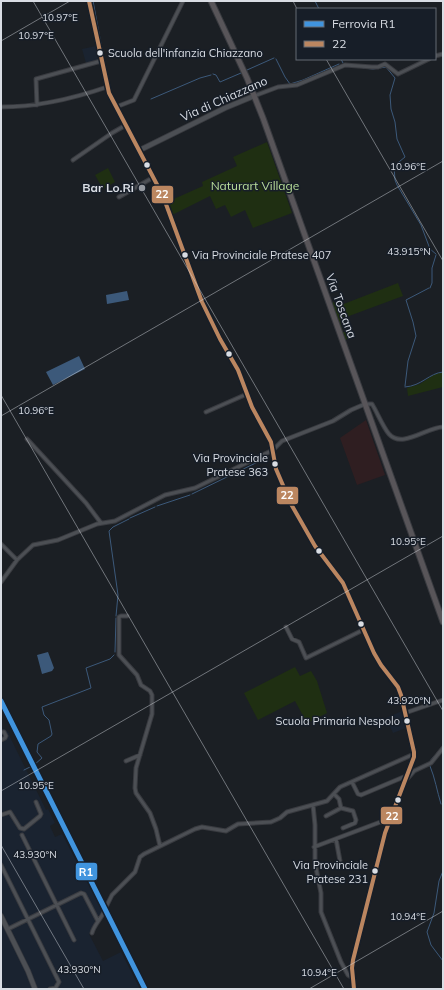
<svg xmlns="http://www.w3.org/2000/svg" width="444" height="990" viewBox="0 0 444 990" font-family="Mulish,sans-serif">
	<rect width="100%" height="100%" fill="#1b1f24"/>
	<path fill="#2f1e21" d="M366 420 385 475 357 485 340 438Z"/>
	<path fill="#1a2330" d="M96 46 98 60 86 63 82 49Z
		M402 711 406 728 393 733 386 718Z
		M1 728 6 730 9 733 10 737 46 810 48 809 55 823 50 826 55 837 62 834 103 912 89 934 103 961 121 952 140 989H1Z"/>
	<path fill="#1f2f12" d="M267 142 292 213 253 228 245 210 231 217 225 205 216 209 210 196 172 215 167 202 203 186 202 182 237 166 233 157Z
		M108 168 115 182 103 189 95 175Z
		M398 283 403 296 341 319 340 321 343 332H345L348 339 345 340 332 303 334 302 336 307Z
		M443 372V387L408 396 407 388 420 384 435 374Z
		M295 667 300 676 311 671 317 681 327 713 307 723 295 701 258 720 244 693Z"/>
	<path fill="#3c597a" d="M127 291 129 300 107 304 106 295Z
		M79 356 85 369 53 385 46 372Z
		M48 652 54 668 52 671 42 674 37 655Z"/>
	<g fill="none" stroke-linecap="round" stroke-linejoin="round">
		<path stroke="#3c597a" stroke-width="1" d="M93 1 102 49
			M315 1 319 9
			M276 59 285 77 290 84 303 80 339 64
			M341 59 343 63
			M351 67H358
			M363 68 373 69 386 67 395 78 390 95 391 109 395 122 397 139 405 157 394 166 395 180 397 185 421 225 430 249 436 254
			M247 70 274 58
			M213 74 216 75 220 82 241 73
			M151 99 200 78 211 75
			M430 288 432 283V268L436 255
			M405 386 408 361 416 336 413 322 406 300 429 288
			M405 387C422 386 429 373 443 372
			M192 494 268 457
			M157 506 190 495
			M130 518 155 507
			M116 616 118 595 109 531 113 527 129 519
			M115 652 116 618
			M430 761 443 746
			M34 765 42 758 37 752 38 744 51 736 52 734 49 720 44 715 42 707 91 688 86 668 110 659 114 655
			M430 766C435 778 437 791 441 804
			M24 770 30 767
			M443 871 439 881 434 913 427 932 431 945 443 961"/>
		<g stroke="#393b40" stroke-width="5">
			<path id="street" d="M435 56 443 54
				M254 96 278 87 297 85 345 65 372 67H378L385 64 398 74 429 59
				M37 105 36 79 101 61
				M1 107C38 107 72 99 107 87
				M116 107 134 100 183 1
				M73 160 112 133 126 125
				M119 197 154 177
				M206 412 247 394
				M27 439 86 503 101 523
				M1 544 17 560
				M1 582 17 560 33 545 58 540 97 524 115 521 165 495 195 488 273 450 282 441 333 421 351 410 365 404H372C377 412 383 427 389 434 402 449 427 427 443 427
				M127 616H121L119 617V655L137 675 141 685 150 691 152 695V714L136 768 135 788 136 793 150 813 156 829 160 846
				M286 627 292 639 299 642 306 658 363 630
				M405 713 443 700
				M1 732H4L6 736 5 738 1 740
				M126 761 140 755
				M407 779 414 771 431 763 443 748
				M352 782 358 794 361 795 406 776
				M313 805 315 825V863L321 893V912L341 962 348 975 353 978
				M341 808 353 811 356 820 355 823 343 828
				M1 815 10 812 20 828 24 829 40 816 41 814 36 802
				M326 816 341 808 339 799 334 794
				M22 835 74 940
				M336 839 340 861
				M314 847 391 818
				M1 865 59 982 56 987
				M106 907 112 895 135 872 140 857 144 854 195 829 202 827 226 831 238 824 271 822 280 818 287 812 327 801 340 787 414 754
				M8 929 81 893 84 894 98 921
				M92 933C94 925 100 920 104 912
				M50 989 56 988"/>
		</g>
		<g stroke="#393b40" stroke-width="6">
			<path id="secondary" d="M89 1 109 93 163 196 202 302 220 339 238 370 252 407 271 442 276 469 291 504 315 546 343 583 374 653 381 665 398 687 401 695 414 752V757L385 833 353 960 352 968 354 989
				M140 150 225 108 254 96
				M1 916 28 971 35 989"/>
		</g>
		<g stroke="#393b40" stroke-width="7">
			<path id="primary" d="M211 1 247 78 263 118 443 622"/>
		</g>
		<use href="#street" stroke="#4c4f54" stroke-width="3"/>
		<use href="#secondary" stroke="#4c4f54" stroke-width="4.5"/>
		<use href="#primary" stroke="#585559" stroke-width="5"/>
		<path stroke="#55575b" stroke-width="1" stroke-dasharray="2 4" stroke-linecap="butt" d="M1 701 145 989"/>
		<g stroke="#171e28" stroke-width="7">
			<path id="bus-1" d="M89 1 109 93 163 196 202 302 220 339 238 370 252 407 271 442 276 469 291 504 315 546 343 583 374 653 381 665 398 687 401 695 414 752V757L385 833 353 960 352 968 354 989"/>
		</g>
		<use href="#bus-1" stroke="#bb8660" stroke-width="4"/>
		<g stroke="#171e28" stroke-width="8">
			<path id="rail-1" d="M1 701 145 989"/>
		</g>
		<use href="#rail-1" stroke="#4094de" stroke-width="5"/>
	</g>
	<path fill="none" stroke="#d9dde4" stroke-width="1" stroke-opacity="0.45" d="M33 1 443 711M293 1 297 9M1 41 70 1M326 59 443 261M1 395 344 989M1 416 443 161M1 791 443 536M1 845 84 989M309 989 443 911"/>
	<g fill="#d9dde4" stroke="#171e28" stroke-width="1.5">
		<circle cx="100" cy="53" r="3.5"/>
		<circle cx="147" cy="165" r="3.5"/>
		<circle cx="185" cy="255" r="3.5"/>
		<circle cx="229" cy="354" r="3.5"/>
		<circle cx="275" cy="464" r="3.5"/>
		<circle cx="319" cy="551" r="3.5"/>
		<circle cx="361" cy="624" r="3.5"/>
		<circle cx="407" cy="721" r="3.5"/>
		<circle cx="398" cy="800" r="3.5"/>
		<circle cx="375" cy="871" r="3.5"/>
	</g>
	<circle fill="#969aa1" stroke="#171e28" stroke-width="1.5" cx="142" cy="188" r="4"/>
	<g text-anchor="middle" stroke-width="3" stroke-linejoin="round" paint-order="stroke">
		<g font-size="11" fill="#d9dde4" stroke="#171e28" text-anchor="end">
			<text x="108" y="57" text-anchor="start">Scuola dell'infanzia Chiazzano</text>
			<text x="192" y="259" text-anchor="start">Via Provinciale Pratese 407</text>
			<text x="268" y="462">Via Provinciale<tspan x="268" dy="14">Pratese 363</tspan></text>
			<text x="400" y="725">Scuola Primaria Nespolo</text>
			<text x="368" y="869">Via Provinciale<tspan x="368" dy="14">Pratese 231</tspan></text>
		</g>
		<g font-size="12" fill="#d9dde4" stroke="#171e28">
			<text transform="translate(224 99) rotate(-24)" y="4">Via di Chiazzano</text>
			<text transform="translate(341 306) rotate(70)" y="4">Via Toscana</text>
		</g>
		<g font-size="12" fill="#badf9a" stroke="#171e28">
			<text x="255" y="190">Naturart Village</text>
		</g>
		<g font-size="12" font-weight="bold" fill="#d9dde4" stroke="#171e28" text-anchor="end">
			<text x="134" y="192">Bar Lo.Ri</text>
		</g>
	</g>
	<g font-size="10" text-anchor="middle" fill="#d9dde4" stroke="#171e28" stroke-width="3" stroke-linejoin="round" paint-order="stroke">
		<text x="60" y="21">10.97°E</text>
		<text x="36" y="39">10.97°E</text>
		<text x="408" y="170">10.96°E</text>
		<text x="409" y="255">43.915°N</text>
		<text x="36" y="414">10.96°E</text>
		<text x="408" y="545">10.95°E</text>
		<text x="409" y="704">43.920°N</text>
		<text x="36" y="789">10.95°E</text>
		<text x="35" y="858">43.930°N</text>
		<text x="408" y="920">10.94°E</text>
		<text x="79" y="973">43.930°N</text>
		<text x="319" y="976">10.94°E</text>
	</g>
	<g stroke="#171e28" stroke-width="1.5">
		<rect x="151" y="185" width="23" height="19" rx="4" fill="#bb8660"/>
		<rect x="276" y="486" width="23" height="19" rx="4" fill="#bb8660"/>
		<rect x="380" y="806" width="23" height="19" rx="4" fill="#bb8660"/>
		<rect x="75" y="862" width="23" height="19" rx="4" fill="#4094de"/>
	</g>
	<g font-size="11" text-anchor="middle" font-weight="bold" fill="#fff">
		<text x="162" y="198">22</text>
		<text x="287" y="499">22</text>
		<text x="392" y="820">22</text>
		<text x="86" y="876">R1</text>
	</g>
	<rect width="444" height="990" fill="none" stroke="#d9dde4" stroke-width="4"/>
	<rect x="296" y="8" width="140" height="52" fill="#171e28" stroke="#656a73"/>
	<rect x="304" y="21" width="20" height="6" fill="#4094de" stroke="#656a73"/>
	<text x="332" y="28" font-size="12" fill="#d9dde4">Ferrovia R1</text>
	<rect x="304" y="41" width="20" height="6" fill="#bb8660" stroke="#656a73"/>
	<text x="332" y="48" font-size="12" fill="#d9dde4">22</text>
</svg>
